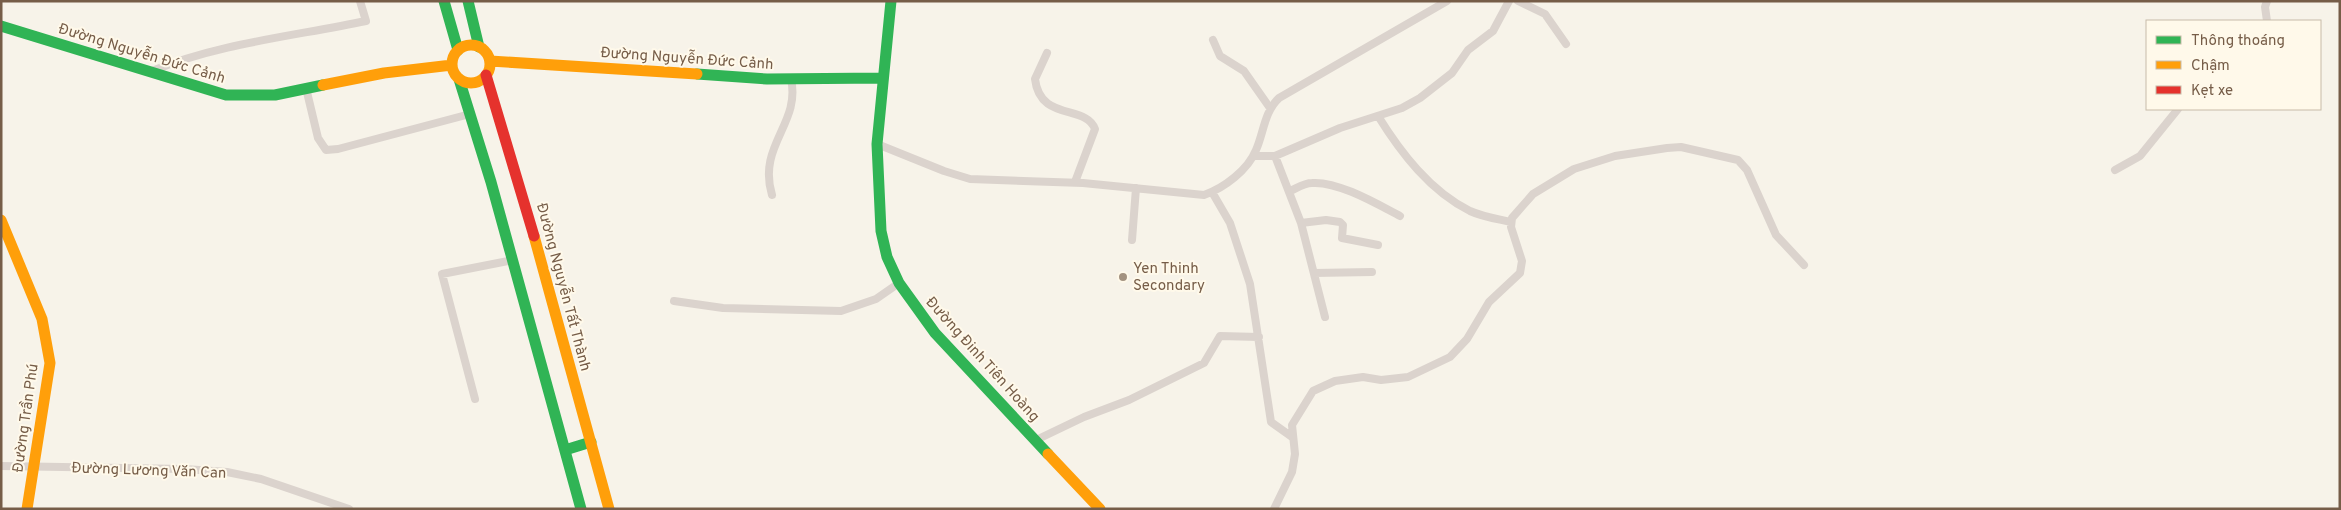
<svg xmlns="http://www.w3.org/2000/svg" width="2341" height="510" viewBox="0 0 2341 510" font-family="Overpass,sans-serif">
	<rect width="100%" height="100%" fill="#f7f3e9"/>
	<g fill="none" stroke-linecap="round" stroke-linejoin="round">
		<path stroke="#dbd3cd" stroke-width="8" d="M1518 1 1545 14 1566 44
			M2267 21 2265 7 2267 1
			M1213 40 1220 56 1244 71 1270 108
			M1047 53 1035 79C1040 122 1086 104 1095 129L1075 182
			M152 71C220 43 295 36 366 21L360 1
			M306 88 318 138 326 150 338 149 470 114
			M1378 116C1401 153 1430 191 1470 211 1483 217 1498 219 1511 222
			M877 144 944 171 970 179 1083 183 1204 195C1224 188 1248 170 1256 150 1264 132 1264 112 1279 98L1447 1
			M1254 156H1275L1340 128 1402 108 1420 98 1452 73 1468 50 1493 31 1509 1
			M1275 156 1301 223 1325 317
			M2115 170 2140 156 2178 109
			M1290 191C1297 188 1304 183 1312 183 1338 181 1377 204 1400 216
			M1212 192 1230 223 1250 284 1271 422 1292 437
			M772 195C757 145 801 124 791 79
			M1301 223 1326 220 1340 222 1343 225 1342 238 1378 245
			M1132 240 1136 188
			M1314 273 1372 272
			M674 301 723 308 841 311 876 299 899 283
			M475 399 442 274 513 260
			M1036 440 1084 417 1129 400 1204 363 1220 336 1259 337
			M1 466 185 469 227 472 261 479 349 509
			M1274 509 1292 472 1295 454 1292 425 1313 391 1335 381 1363 377 1381 380 1408 377 1450 357 1467 339 1489 302 1520 273 1522 261 1511 227 1512 218 1533 194 1574 169 1615 156 1667 148 1681 147 1738 160 1747 170 1776 235 1804 265"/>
		<path stroke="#30b455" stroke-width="11" d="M444 1 458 50
			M468 1 479 47
			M891 1 877 144 881 231 887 257 899 283 935 333 1048 454
			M1 26 226 95H275L323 85
			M697 74 767 79 883 78
			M459 79 491 182 581 509
			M565 450 591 442"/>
		<path stroke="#ff9f0a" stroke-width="11" d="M452 64a19 19 0 1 1 38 0a19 19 0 1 1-38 0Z
			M490 61 697 74
			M323 85 384 73 452 65
			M1 220 42 319 50 363 27 509
			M534 236 609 509
			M1048 454 1100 509"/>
		<path stroke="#e5322d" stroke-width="11" d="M486 75 534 236"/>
	</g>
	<circle fill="#a39280" stroke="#fff9ea" stroke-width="2" cx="1123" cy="277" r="5"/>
	<g text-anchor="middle" stroke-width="4" stroke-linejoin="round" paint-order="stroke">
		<g font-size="15" fill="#765d48" stroke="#fff9ea">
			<text transform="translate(142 53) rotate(17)" y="5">Đường Nguyễn Đức Cảnh</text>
			<text transform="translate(687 58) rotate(4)" y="5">Đường Nguyễn Đức Cảnh</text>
			<text transform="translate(564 287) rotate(75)" y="5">Đường Nguyễn Tất Thành</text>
			<text transform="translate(983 359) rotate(48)" y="5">Đường Đinh Tiên Hoàng</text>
			<text transform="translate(25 418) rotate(-82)" y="5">Đường Trần Phú</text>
			<text transform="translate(149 470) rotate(2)" y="5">Đường Lương Văn Can</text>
		</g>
		<g font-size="15" fill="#765d48" stroke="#fff9ea" text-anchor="start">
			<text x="1133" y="273">Yen Thinh<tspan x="1133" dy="17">Secondary</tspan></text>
		</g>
	</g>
	<rect width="2341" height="510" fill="none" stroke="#765d48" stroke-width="5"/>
	<rect x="2146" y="20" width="175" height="90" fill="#fff9ea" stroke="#c8bba9"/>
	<rect x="2156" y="36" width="25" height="8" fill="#30b455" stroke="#c8bba9"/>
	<text x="2191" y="45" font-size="15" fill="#765d48">Thông thoáng</text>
	<rect x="2156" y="61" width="25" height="8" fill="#ff9f0a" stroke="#c8bba9"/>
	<text x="2191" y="70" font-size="15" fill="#765d48">Chậm</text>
	<rect x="2156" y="86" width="25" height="8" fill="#e5322d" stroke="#c8bba9"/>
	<text x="2191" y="95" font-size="15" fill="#765d48">Kẹt xe</text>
</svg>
